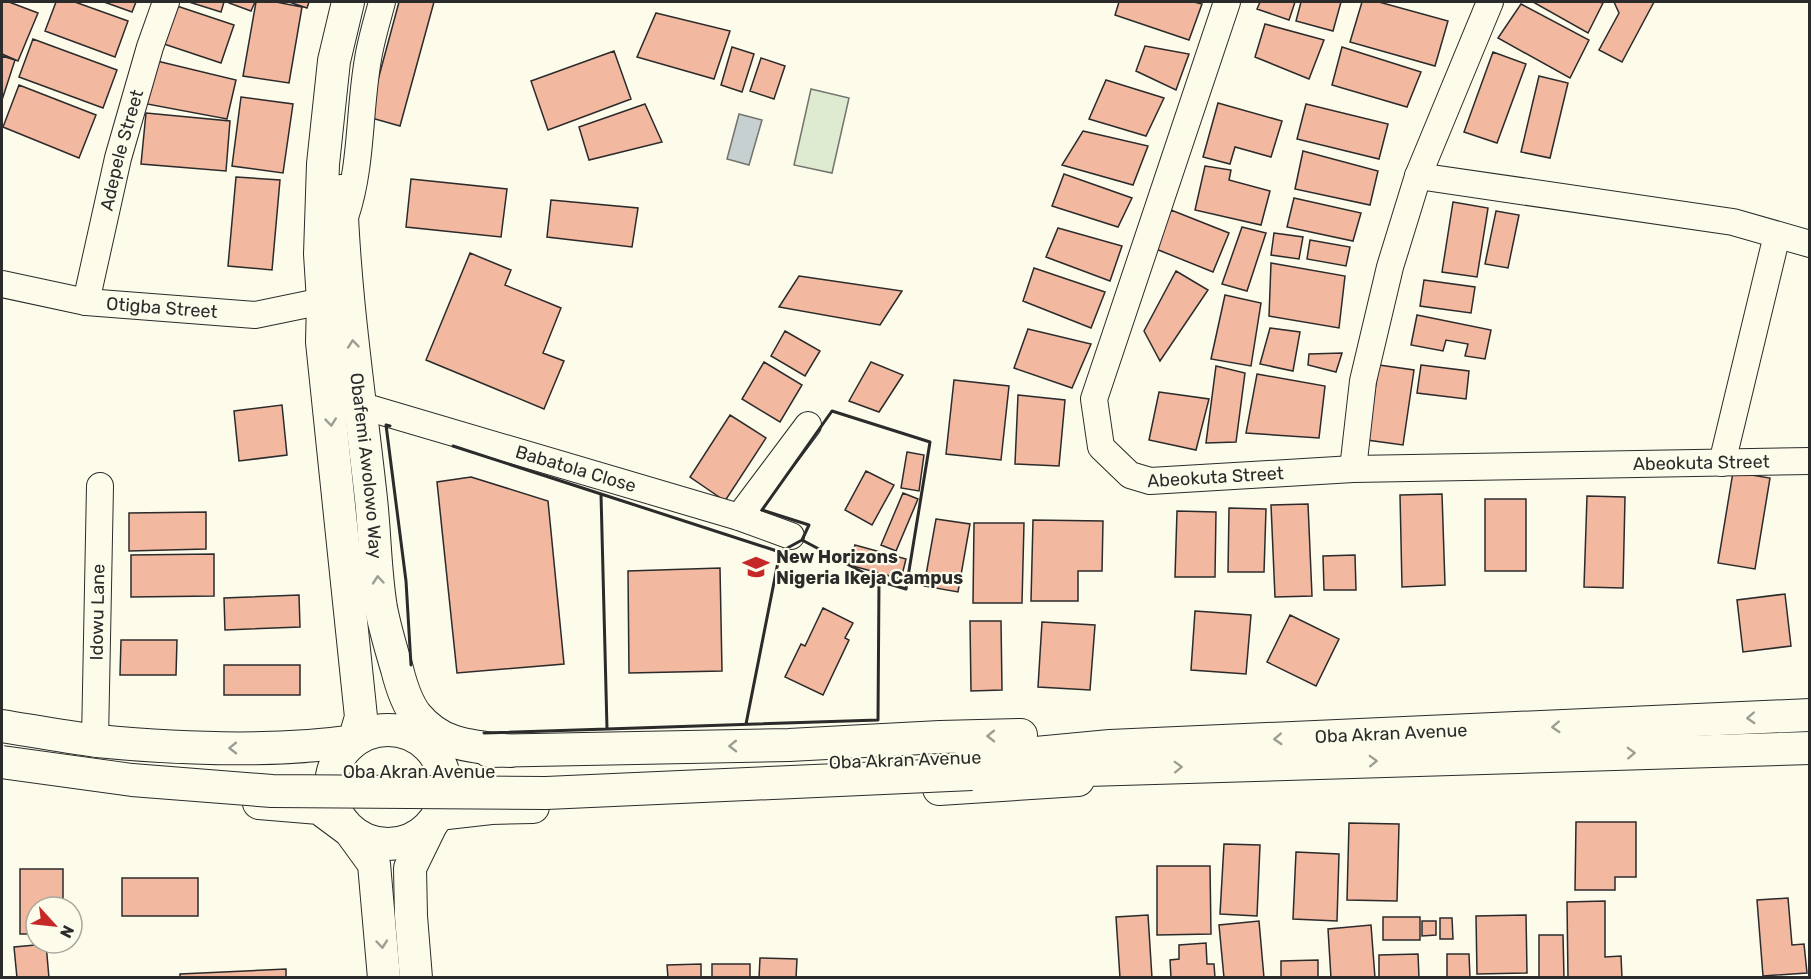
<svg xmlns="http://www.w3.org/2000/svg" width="1811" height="979" viewBox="0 0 1811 979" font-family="Rubik,sans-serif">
	<rect width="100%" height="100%" fill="#fdfbea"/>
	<path fill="#deebd1" stroke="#74746e" stroke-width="1.5" d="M811 89 849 98 832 173 794 165Z"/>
	<path fill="#c7d0d0" stroke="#74746e" stroke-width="1.5" d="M739 114 762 120 749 165 727 159Z"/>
	<path fill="#f2b8a0" stroke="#2b2b2b" stroke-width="1.5" d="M2 2H9L38 13 18 61 2 54Z
		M56 2H75L128 21 115 57 45 31Z
		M104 2H136L132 12Z
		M189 2H224L221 12Z
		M229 2H255L251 11 229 3Z
		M256 2H276L302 7 289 83 243 76Z
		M289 2H309L307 8Z
		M399 2H434L400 126 368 117Z
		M1119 2H1194L1202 4 1189 40 1115 15Z
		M1260 2H1295L1289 20 1257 9Z
		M1301 2H1341L1333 31 1296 21Z
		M1362 2H1379L1448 21 1435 66 1350 42Z
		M1533 2H1599L1603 3 1588 33Z
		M1614 2H1654L1622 62 1599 50 1619 13Z
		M1521 4 1589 40 1570 78 1498 38Z
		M174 5 234 25 221 63 161 43Z
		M656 13 730 31 714 79 637 57Z
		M1265 24 1324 40 1309 79 1255 57Z
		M33 39 117 70 103 108 19 77Z
		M1145 46 1189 54 1176 90 1136 71Z
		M732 47 754 54 742 92 721 85Z
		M1342 47 1421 72 1407 107 1332 85Z
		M614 51 631 99 548 130 531 81Z
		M1493 52 1526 64 1497 143 1464 132Z
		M2 56 15 60 2 100Z
		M761 58 785 66 774 99 750 91Z
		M157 61 236 80 227 119 147 104Z
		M1539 76 1568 83 1550 158 1521 152Z
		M1106 80 1164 98 1146 136 1089 119Z
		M19 85 96 115 79 158 3 127Z
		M241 97 293 104 283 173 232 166Z
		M1218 103 1282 121 1271 157 1235 147 1230 164 1203 157Z
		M645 104 662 142 589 160 579 127Z
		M1306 104 1388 124 1379 159 1297 139Z
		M146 113 230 121 226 171 141 164Z
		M1083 131 1148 146 1133 185 1062 165Z
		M1303 151 1378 171 1370 205 1295 189Z
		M1205 166 1231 170 1229 180 1270 191 1261 225 1195 210Z
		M1064 174 1132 198 1118 227 1052 206Z
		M236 177 280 180 272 270 228 266Z
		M411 179 507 189 501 237 406 227Z
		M1294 198 1361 213 1353 241 1287 227Z
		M551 200 638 208 632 247 547 237Z
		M1453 202 1488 208 1477 277 1442 272Z
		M1171 210 1229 233 1213 272 1156 249Z
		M1496 211 1519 215 1508 268 1485 264Z
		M1242 227 1266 233 1247 291 1222 284Z
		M1058 228 1122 246 1110 281 1046 257Z
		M1274 233 1303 237 1299 259 1271 255Z
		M1310 240 1350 247 1346 266 1307 259Z
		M470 253 511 270 505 285 561 308 543 353 564 361 544 409 426 360Z
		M1271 263 1345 276 1339 328 1269 316Z
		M1034 268 1105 292 1091 328 1023 301Z
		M1176 271 1208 290 1160 361 1144 331Z
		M799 276 902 291 880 325 779 307Z
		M1424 280 1475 287 1471 313 1420 306Z
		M1225 295 1261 303 1251 366 1211 359Z
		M1417 315 1491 330 1485 359 1465 356 1468 344 1446 340 1443 351 1411 345Z
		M1270 328 1300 332 1293 371 1260 364Z
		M1028 329 1091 344 1072 388 1014 368Z
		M785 331 820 351 805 376 771 356Z
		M1342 353 1336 372 1308 365 1309 354Z
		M764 362 802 385 780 422 742 399Z
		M871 362 903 375 879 412 849 401Z
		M1379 365 1414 370 1403 445 1367 440Z
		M1421 365 1469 371 1466 399 1417 393Z
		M1216 366 1245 373 1236 442 1206 443Z
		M1257 374 1325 386 1319 438 1246 433Z
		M954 380 1009 386 1001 460 946 454Z
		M1159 392 1209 399 1196 450 1149 440Z
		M1018 395 1065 400 1059 466 1015 464Z
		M282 405 287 455 239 461 234 411Z
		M730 415 766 438 725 501 690 477Z
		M907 452 924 455 919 491 901 488Z
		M866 471 894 485 872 525 845 510Z
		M1733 472 1770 478 1755 569 1718 563Z
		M471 477 548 501 564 664 457 673 437 482Z
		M903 493 918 499 896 551 881 545Z
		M1442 494 1445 585 1402 587 1400 495Z
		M1587 496 1625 497 1623 588 1584 587Z
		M1485 499H1526V571H1485Z
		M1308 504 1312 596 1275 597 1271 505Z
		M1229 508 1266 509 1264 572H1228Z
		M1177 511 1216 512 1215 577H1175Z
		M206 512V549L129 551V513Z
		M936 519 970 524 958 592 924 586Z
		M1033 520 1103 521 1102 571H1078V601H1031Z
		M974 523H1024L1022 603H973Z
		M855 545 906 559 901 579 849 565Z
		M214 554V596L131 597V555Z
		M1355 555 1356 590H1324L1323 556Z
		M720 568 722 671 629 673 628 571Z
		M1785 594 1791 646 1743 652 1737 600Z
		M299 595 300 627 225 630 224 598Z
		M823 608 853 623 845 638 849 640 823 695 785 677 801 644 805 646Z
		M1195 611 1251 615 1246 674 1191 670Z
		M1290 615 1339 639 1316 686 1267 662Z
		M970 621H1001L1002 690 971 691Z
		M1042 622 1095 625 1090 690 1038 687Z
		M121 640H177L176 675H120Z
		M224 665H300V695H224Z
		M1576 822H1636V877H1615V890H1575Z
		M1349 823 1399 824 1397 901 1347 900Z
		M1224 844 1260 845 1257 916 1220 914Z
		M1296 852 1339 854 1337 921 1293 919Z
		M1157 866H1210L1211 934 1157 935Z
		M20 869H63V907H36V934H20Z
		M122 878H198V916H122Z
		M1788 898 1792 945 1804 944 1807 973 1763 976 1757 900Z
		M1605 901V957L1621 956 1622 978H1568L1567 902Z
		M1148 915 1152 978H1120L1116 917Z
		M1526 915 1527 973 1477 974 1476 916Z
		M1383 917H1420V940H1383Z
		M1440 918H1452L1453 939H1440Z
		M1259 921 1264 978H1224L1219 925Z
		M1422 921H1436V935L1422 936Z
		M1371 925 1375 978H1331L1328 929Z
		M1539 935H1563L1564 978H1539Z
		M1206 943 1207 964H1214L1215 978H1171L1170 960 1179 959V945Z
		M46 944 49 978H17L14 947Z
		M1418 954 1419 978H1379V955Z
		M1447 954H1469L1470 978H1447Z
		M760 958 797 959 796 978H759Z
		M1318 960V978H1281V961Z
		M701 964V978H668L667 965Z
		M712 964H750V978H712Z
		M286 969V978H180V974Z"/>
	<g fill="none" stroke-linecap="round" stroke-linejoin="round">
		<g stroke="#2b2b2b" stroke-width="28">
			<g id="minor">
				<path id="s1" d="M1227 2 1094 399 1101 447 1130 475 1150 481 1353 469 1810 461"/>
				<path d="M1418 176 1733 222 1810 244"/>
				<path d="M346 214C362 165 359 110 368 59 371 40 377 21 382 2"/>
				<path id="s2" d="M2 284 86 302 255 315 323 301"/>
				<path id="s3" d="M86 302 118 158 150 47 166 2"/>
				<path id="s4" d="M359 405 739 517 791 536"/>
				<path d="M1722 463 1777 235"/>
				<path d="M1353 469 1363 381 1390 267 1418 176 1490 2"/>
				<path d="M739 517 808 425"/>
				<path id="s5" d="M95 740 100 486"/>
			</g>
		</g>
		<g stroke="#2b2b2b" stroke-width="34">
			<g id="major">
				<path id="s6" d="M341 191C344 295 360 397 371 499 375 535 375 572 381 608 385 629 391 649 397 669 401 685 406 702 416 715 442 747 473 746 510 751"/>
				<path d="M2 726C33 731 65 737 97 741 181 749 271 753 354 741L361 717 322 342 323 301 320 254 323 164 334 61 348 2"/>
				<circle cx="388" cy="787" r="57"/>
				<path d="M489 751 789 745 940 737 1021 735"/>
				<path id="s7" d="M970 759 1110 746 1810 715"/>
				<path d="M1054 771 1810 748"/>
				<path d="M939 789 1078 780"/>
				<path d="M259 803 319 808 350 831 374 864 384 978"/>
				<path d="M438 814 491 808 533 807"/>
				<path d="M416 978 411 916 410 868 431 825"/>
			</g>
		</g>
		<use href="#minor" stroke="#fdfbea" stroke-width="26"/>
		<use href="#major" stroke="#fdfbea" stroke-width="32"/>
		<g stroke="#2b2b2b" stroke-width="34" stroke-linecap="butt">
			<path id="major-bridge" d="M2 762 132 780 272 791 546 793 972 774"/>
		</g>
		<use href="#major-bridge" stroke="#fdfbea" stroke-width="32"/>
		<path stroke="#2b2b2b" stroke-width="3" d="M832 411 930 442 906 589 879 581 878 720 607 729 601 494 780 552 802 540 809 525 762 510Z
			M390 426 386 425 406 581 411 665
			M453 446 601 494
			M802 540 879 581
			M746 724 780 552
			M484 733 607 729"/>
	</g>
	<defs><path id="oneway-chevron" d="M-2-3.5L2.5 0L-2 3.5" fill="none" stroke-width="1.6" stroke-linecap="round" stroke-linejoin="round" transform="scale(1.5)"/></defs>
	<g stroke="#9e9d94">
		<use href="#oneway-chevron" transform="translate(353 344) rotate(-96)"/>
		<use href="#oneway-chevron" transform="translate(331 422) rotate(84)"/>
		<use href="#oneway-chevron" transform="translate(378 580) rotate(-95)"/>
		<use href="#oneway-chevron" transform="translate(1751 718) rotate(177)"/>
		<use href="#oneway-chevron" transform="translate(1556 727) rotate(177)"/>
		<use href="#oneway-chevron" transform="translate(991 736) rotate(179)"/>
		<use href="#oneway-chevron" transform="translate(1278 739) rotate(177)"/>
		<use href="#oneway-chevron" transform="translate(733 746) rotate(179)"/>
		<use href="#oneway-chevron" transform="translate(233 748) rotate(179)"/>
		<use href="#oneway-chevron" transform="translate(1631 753) rotate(-2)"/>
		<use href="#oneway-chevron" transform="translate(1373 761) rotate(-2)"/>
		<use href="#oneway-chevron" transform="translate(1178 767) rotate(-2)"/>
		<use href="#oneway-chevron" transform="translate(382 944) rotate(85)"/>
	</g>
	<defs>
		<g id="school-bare" transform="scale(2.07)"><path d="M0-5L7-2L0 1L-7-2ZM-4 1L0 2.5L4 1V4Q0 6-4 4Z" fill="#c62828" stroke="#fdfbea" stroke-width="2.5" paint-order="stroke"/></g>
	</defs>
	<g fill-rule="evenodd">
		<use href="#school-bare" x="756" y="567"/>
	</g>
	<g text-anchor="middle" stroke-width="4.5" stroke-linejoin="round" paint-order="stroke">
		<g font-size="18" fill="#2b2b2b" stroke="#fdfbea">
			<text dy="6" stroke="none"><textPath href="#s3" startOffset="156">Adepele Street</textPath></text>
			<text dy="6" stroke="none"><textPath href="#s2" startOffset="162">Otigba Street</textPath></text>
			<text dy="6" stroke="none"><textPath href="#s1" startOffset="1080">Abeokuta Street</textPath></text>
			<text dy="6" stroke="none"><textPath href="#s6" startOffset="276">Obafemi Awolowo Way</textPath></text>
			<text dy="6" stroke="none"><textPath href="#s4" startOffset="226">Babatola Close</textPath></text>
			<text dy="6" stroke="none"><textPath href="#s1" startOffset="594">Abeokuta Street</textPath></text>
			<text dy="6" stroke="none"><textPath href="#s5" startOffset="128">Idowu Lane</textPath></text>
			<text dy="6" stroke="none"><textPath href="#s7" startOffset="422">Oba Akran Avenue</textPath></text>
			<text transform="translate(905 760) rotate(-2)" y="6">Oba Akran Avenue</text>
			<text x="419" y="778">Oba Akran Avenue</text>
		</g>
		<g font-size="18" font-weight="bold" fill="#2b2b2b" stroke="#fdfbea" text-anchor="start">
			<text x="776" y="563">New Horizons<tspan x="776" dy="21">Nigeria Ikeja Campus</tspan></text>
		</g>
	</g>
	<rect width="1811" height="979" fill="none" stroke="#2b2b2b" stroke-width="6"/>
	<g transform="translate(54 925) rotate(117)"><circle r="28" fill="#fdfbea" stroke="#a9a89e" stroke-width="1.5"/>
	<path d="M0-4.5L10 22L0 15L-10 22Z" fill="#c62828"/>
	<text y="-9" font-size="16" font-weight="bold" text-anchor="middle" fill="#2b2b2b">N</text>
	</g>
</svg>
